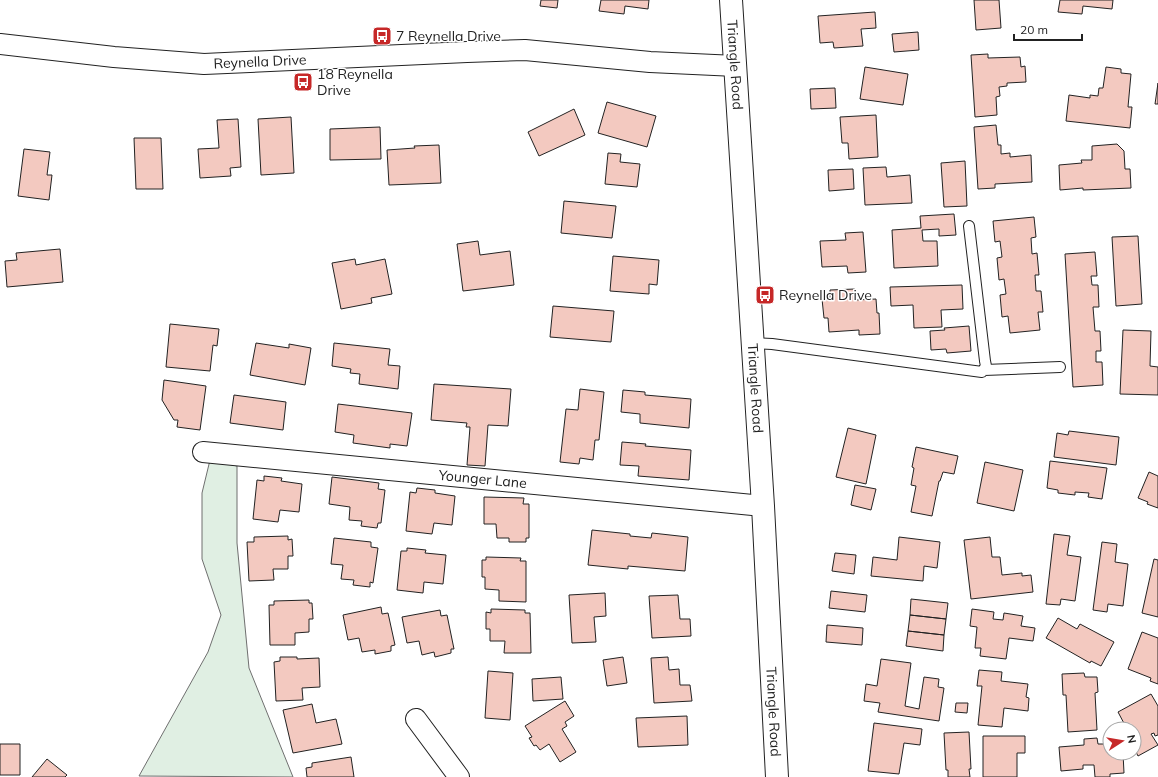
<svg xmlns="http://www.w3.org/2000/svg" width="1158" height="777" viewBox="0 0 1158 777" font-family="Mulish,sans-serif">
	<rect width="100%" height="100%" fill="#fff"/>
	<path fill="#e0efe3" stroke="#6f6f6f" d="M210 460 237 466V543L249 668 293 777 139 776 208 652 221 615 202 559V493Z"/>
	<path fill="#f3c9c0" stroke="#222" d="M541 0H558L557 8 540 6Z
		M601 0H649L648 9 625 6 624 14 599 11Z
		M974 0H999L1001 28 976 30Z
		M1060 0H1113L1112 9 1083 6 1082 14 1058 12Z
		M875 12 876 28 861 29 863 46 834 48 833 42 820 43 818 16Z
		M918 32 919 50 894 52 892 34Z
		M988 54V58L1020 57 1021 67 1025 66 1026 82 1007 83V86L999 87 1000 96 996 97 997 115 975 117 971 55Z
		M865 67 908 74 903 105 860 99Z
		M1106 67 1121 69V73L1131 74 1128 107H1132L1130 128 1066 121 1069 95 1090 98V95L1098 96 1099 88H1103Z
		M1158 83V104H1155Z
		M835 88 836 108 811 109 810 89Z
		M607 102 656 116 647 147 598 133Z
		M574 109 585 135 539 156 528 132Z
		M876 115 878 157 849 159 848 143H842L840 117Z
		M291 117 294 173 261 175 258 119Z
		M238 119 241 167 230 168 231 176 200 178 198 149 219 148 217 120Z
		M996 125 998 145H1001V154L1010 153V157L1031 155 1032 182 995 184V188L978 189 974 127Z
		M380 127 381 159 330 160V129Z
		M134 138H161L163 189H136Z
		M1117 144 1124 151 1125 169H1130L1131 188 1083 190V188L1060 190 1059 165 1082 163 1081 160H1092V146Z
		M439 145 441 183 389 185 387 150 415 148 414 146Z
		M24 149 50 152 47 175H52L49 200 18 196Z
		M608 153 621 154 620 162 640 164 637 187 605 184Z
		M965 161 967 206 944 207 941 163Z
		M886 167 887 177 910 175 912 203 865 205 863 168Z
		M853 169 854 189 829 191 828 170Z
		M564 201 616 206 612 238 561 233Z
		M954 214 956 235 939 236V229L922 230 923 241H937L938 266 894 268 892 230 921 228 920 216Z
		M1034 217 1036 237 1031 238 1032 254 1037 253 1039 275H1035L1036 291H1041L1043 312H1038L1040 330 1010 333 1008 316 1002 317 1000 295 1006 294 1004 279 999 280 997 258 1002 257 1000 241 995 242 993 221Z
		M863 232 866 272 848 273 847 266 822 267 820 241 846 240 845 233Z
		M1138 236 1142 304 1116 306 1112 237Z
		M478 241 480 255 510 251 514 285 463 291 457 244Z
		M60 249 63 282 7 287 5 261 17 260 16 253Z
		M1095 252 1097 276H1091L1092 285H1098L1099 307H1093L1095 331H1100L1101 351H1096V362H1102L1103 385 1073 387 1065 254Z
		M613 256 659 260 657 285 649 284V294L610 291Z
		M355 259 356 265 385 259 392 294 371 298 372 303 341 309 332 263Z
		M962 285 963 309 941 310 942 327 914 328 913 305 891 306 890 287Z
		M855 289 856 300 876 299 877 313H879L880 334 859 335V330L829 332 828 318H824L822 299H830V290Z
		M553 306 614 311 611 342 550 337Z
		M170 324 219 329 217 346 213 345 210 371 166 367Z
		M969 326 971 351 947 353 946 349 931 350 930 331 945 330 944 328Z
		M1123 330 1151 331 1150 366 1158 367V395L1120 394Z
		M256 343 289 348V344L311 348 305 385 250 375Z
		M334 343 390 349 388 365 400 366 398 389 359 384 360 374 350 373 351 369 332 366Z
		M164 380 206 386 200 430 177 427 178 420H174L162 400Z
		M434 384 511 389 508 426 488 425 485 466 467 465 470 427H466L467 423 431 420Z
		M580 389 604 392 599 440H595L593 460 580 458 579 464 560 462 566 409 578 410Z
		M623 390 645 392V395L691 399 689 428 640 423V414L621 412Z
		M234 395 286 402 283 430 230 423Z
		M338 404 412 413 407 446 390 444V448L353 443 354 435 335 432Z
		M848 428 876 435 866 484 836 477Z
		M1069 431 1119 437 1116 465 1054 457 1057 433 1068 435Z
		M622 442 646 444 645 446 691 450 689 480 638 476 639 466 620 465Z
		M916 447 958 456 954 474 943 472 940 481H939L932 516 911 512 916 486 911 485 914 468 912 467Z
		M1050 461 1107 468 1102 499 1088 497 1089 493 1075 492V495L1058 493V490L1047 488Z
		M985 462 1023 470 1014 511 977 503Z
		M1149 472 1158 476V508L1147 504 1148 502 1138 498Z
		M264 476 282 478 281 481 302 484 299 512 280 510 278 522 253 519 257 480 264 481Z
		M332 477 379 483 378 489 385 490 381 523H378L377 528 361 526 362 521 349 520 350 507 329 504Z
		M855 485 876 489 871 510 851 505Z
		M417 488 435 490V493L455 496 452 525 434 523 432 534 406 531 410 492 416 493Z
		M484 497 524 498 523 504H529V538H526V542H509V538H497L496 524H484Z
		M592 530 630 534V536L651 538 652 533 688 537 685 571 628 566V569L588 565Z
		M1054 534 1070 536 1067 555 1081 557 1075 601 1061 599 1060 605 1046 604Z
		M288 536V540L292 539 293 556H288V569H273L274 580 249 581 247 542H254V537Z
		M899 537 940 542 937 568 924 566 923 581 871 576 873 557 897 560Z
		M990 537 992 557H1000L1002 575 1022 573V576L1031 575 1033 592 971 599 964 540Z
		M334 538 371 542V547L378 548 373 583 370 582V587L353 585 354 580 341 579 343 565 331 564Z
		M1102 542 1117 544 1115 562 1128 564 1123 606 1108 604 1107 612 1093 610Z
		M407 548 426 550 425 553 446 555 443 584 424 582 423 593 397 590 401 551H407Z
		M835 553 856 555 854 574 832 571Z
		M486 557 521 558 520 561H526V602L499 601V590L485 589V577H482V560H486Z
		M1154 559 1158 560V617L1142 613Z
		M831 591 867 595 865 612 829 608Z
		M605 593 606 616 594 617 596 642 572 643 569 595Z
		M678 595 680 619H690L691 636 652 638 649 596Z
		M911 599 948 603 946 619 910 615Z
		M309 600V603H312L313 619H309V632L295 633V645H270L269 605H274V601Z
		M381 607 382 614 388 613 395 645 391 646V651L375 654V650L362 652 359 638 348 640 343 615Z
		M491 609 525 610V613H530L531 653H504L505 641H490V629H486V612L491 613Z
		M972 609 994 612 993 619 1003 620 1004 613 1023 616 1021 626 1035 628 1033 641 1009 638 1006 659 980 656 981 648H975L977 627 970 626Z
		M440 610 441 616 447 615 454 649H451V653L435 657 434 652 422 655 419 641 407 643 402 617Z
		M910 615 946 619 944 635 908 631Z
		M1058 618 1077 629 1080 624 1114 642 1101 666 1091 661 1090 663 1046 638Z
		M827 625 863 628 862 645 826 642Z
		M908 631 944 635 943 651 906 646Z
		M1142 632 1158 638V684L1150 681 1151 678 1128 669Z
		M280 657H297V659L319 658 320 687 302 688 303 700 276 701 274 662 280 661Z
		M623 657 627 683 607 686 603 660Z
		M668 657 669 670 679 669 680 685H690L692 701 654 703 651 658Z
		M881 659 911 663 905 706 919 709 924 677 939 679 938 687 944 688 939 721 878 712 880 703 864 701 866 684 877 686Z
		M979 670 1002 672 1001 681 1028 684 1026 697 1029 698 1028 711 1004 708 1002 727 978 725 982 686H977Z
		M488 671 513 673 510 720 485 718Z
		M1084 673 1085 677H1097L1098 692 1095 693 1097 730 1068 732 1066 695H1063L1062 674Z
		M561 677 563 699 533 701 532 679Z
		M1151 694 1158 706V735L1155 736 1154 733 1151 734 1158 745 1138 756 1134 748V729H1127L1118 712Z
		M565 701 574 716 565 722 567 726 562 729 576 752 560 762 549 744 540 750 536 745 534 746 529 738 532 737 525 726Z
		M956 703H968L967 713 955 712Z
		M312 704 316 723 336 719 342 744 293 753 283 710Z
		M687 716 688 745 638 747 636 718Z
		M874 723 922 729 920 745 904 743 899 774 868 771Z
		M969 732 971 769H969L970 777H948V770H946L944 733Z
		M983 736H1025V753H1017V777H983Z
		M1097 738 1098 744H1110V753H1123L1124 773 1110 774V777H1095L1094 765H1083V769L1061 771 1059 747 1084 745V739Z
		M0 744H20V775H0Z
		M351 757 354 777H307L306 768 312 767V763Z
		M47 759 67 775 65 777H32Z"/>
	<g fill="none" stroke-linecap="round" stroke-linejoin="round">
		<g stroke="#222" stroke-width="12">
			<path id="lane" d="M753 343 772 344 982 372 986 366 985 361 969 226
				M984 370 1060 367"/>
		</g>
		<g stroke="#222" stroke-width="22">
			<g id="street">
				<path id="s1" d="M0 44 114 57 204 64 467 52 525 50 650 62 736 66"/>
				<path id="s2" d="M203 452 763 506"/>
				<path d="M416 719 459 777"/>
			</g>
		</g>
		<g stroke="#222" stroke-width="24">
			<g id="secondary">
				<path id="s3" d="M731 0 763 506 777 777"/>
			</g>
		</g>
		<use href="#lane" stroke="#fff" stroke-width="10"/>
		<use href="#street" stroke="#fff" stroke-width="20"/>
		<use href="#secondary" stroke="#fff" stroke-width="22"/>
	</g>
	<defs>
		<g id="bus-square" transform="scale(1)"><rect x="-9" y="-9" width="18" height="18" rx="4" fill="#c62828" stroke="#fff"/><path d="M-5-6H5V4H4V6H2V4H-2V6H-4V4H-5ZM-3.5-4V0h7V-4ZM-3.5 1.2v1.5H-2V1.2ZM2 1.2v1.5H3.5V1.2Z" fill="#fff"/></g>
	</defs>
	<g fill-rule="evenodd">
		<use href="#bus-square" x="382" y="36"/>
		<use href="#bus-square" x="303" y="82"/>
		<use href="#bus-square" x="765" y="295"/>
	</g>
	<g text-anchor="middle" stroke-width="3" stroke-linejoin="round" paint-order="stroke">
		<g font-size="14" fill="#222" stroke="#fff" text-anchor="start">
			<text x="396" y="41">7 Reynella Drive</text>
			<text x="317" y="79">18 Reynella<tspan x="317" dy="16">Drive</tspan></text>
			<text x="779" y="300">Reynella Drive</text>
		</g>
		<g font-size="14" fill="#222" stroke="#fff">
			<text dy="5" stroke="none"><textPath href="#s1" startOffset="261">Reynella Drive</textPath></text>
			<text dy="5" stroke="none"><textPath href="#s3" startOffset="65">Triangle Road</textPath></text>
			<text dy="5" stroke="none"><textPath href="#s3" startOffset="389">Triangle Road</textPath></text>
			<text dy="5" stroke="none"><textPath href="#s2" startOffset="281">Younger Lane</textPath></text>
			<text dy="5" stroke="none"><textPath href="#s3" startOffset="713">Triangle Road</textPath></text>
		</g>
	</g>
	<g transform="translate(1122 741) rotate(78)"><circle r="19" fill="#ffffff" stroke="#a7a7a7"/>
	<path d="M0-3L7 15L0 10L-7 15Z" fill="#c62828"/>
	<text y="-6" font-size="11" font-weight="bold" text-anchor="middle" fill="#222222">N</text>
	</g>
	<path d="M1014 34v6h68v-6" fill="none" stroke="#222222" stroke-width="2"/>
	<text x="1020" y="34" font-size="12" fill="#222222" stroke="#ffffff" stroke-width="3" paint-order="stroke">20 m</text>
</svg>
